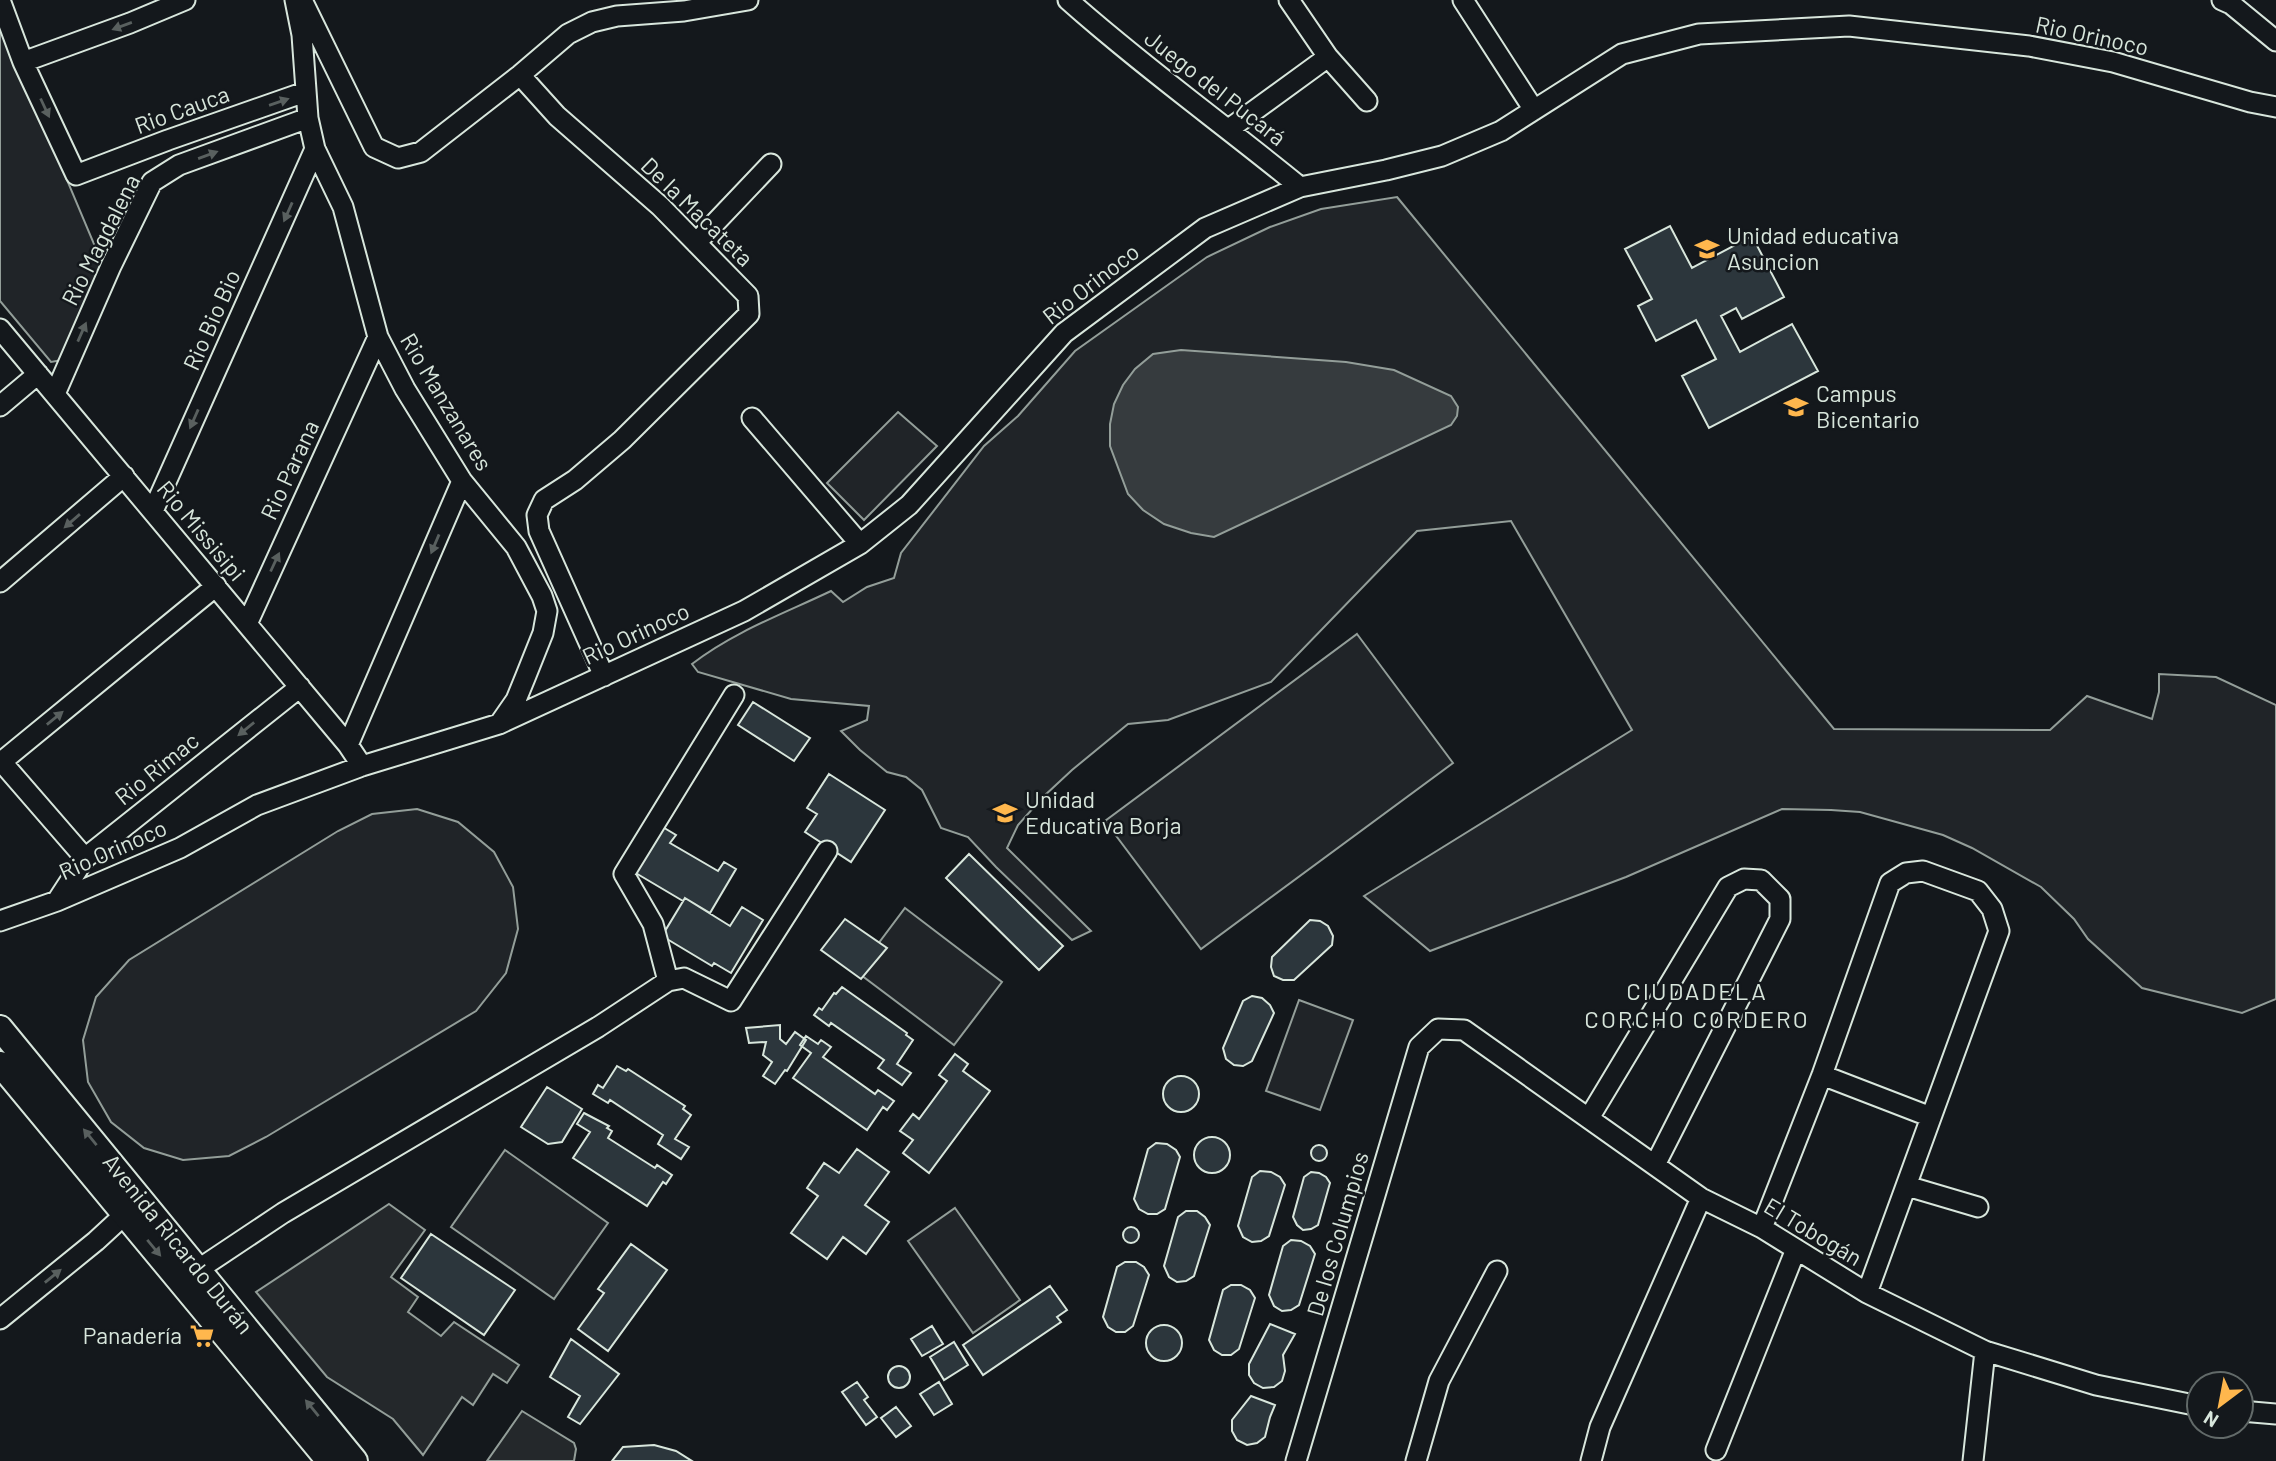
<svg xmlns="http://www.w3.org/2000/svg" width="2276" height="1461" viewBox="0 0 2276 1461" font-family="Barlow,sans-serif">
	<rect width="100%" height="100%" fill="#14181c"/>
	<path fill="#202428" stroke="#939e99" stroke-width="2" d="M0 21 102 263 62 360 51 362 0 301Z
		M1397 197 1834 729 2050 730 2087 696 2152 719 2159 692V674L2216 677 2276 705V999L2242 1013 2142 988 2088 939 2074 919 2041 887 1972 848 1943 835 1860 812 1831 810 1782 809 1626 877 1430 951 1364 896 1632 730 1511 521 1417 531 1271 682 1168 720 1128 724 1072 770 1043 797 1018 825 1007 848 1091 931 1072 940 996 867 968 837 941 828 922 790 906 777 887 772 860 750 841 731 867 720 869 706 791 699 698 672 692 664C733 632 785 613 831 591L843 602 867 587 894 578 901 553 984 446 1018 416 1075 351 1207 257 1270 227 1321 209Z
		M898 412 937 446 864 520 827 483Z
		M1357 634 1453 763 1201 949 1105 821Z
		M417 809 458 822 494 852 513 887 518 929 506 973 476 1011 266 1137 229 1156 183 1160 144 1148 111 1122 88 1082 83 1040 96 997 129 960 338 831 372 814Z
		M905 908 1002 982 954 1045 857 972Z
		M1299 1000 1353 1020 1320 1110 1266 1091Z
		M505 1150 608 1223 554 1299 451 1227Z
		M955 1208 1020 1300 973 1333 908 1241Z"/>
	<path fill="#24282b" stroke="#939e99" stroke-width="2" d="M389 1204 425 1230 391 1277 418 1297 408 1312 441 1336 454 1322 519 1365 507 1383 493 1374 473 1405 462 1397 423 1455 393 1419 327 1377 256 1292Z
		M522 1411 574 1443 576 1449 574 1461H487Z"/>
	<path fill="#363b3e" stroke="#939e99" stroke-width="2" d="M1181 350 1346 362 1394 370 1451 396 1458 407 1457 416 1451 425 1214 537 1191 533 1164 524 1143 510 1128 494 1110 446V424L1114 404 1123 385 1135 369 1153 354Z"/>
	<path fill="#2c363c" stroke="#d8e6dc" stroke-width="2" d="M1670 226 1692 268 1752 236 1784 297 1742 319 1736 308 1721 316 1740 352 1792 324 1818 371 1709 428 1682 376 1716 359 1696 320 1656 341 1638 306 1652 299 1625 249Z
		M753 702 810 738 794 761 738 725Z
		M829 774 885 810 851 862 805 832 817 814 807 808Z
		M661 826 676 835 670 843 718 871 724 862 736 869 710 913 685 898 683 901 634 872Z
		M969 854 1063 946 1039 970 946 878Z
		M685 898 730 926 742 907 763 920 731 973 714 963 712 966 662 936Z
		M845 919 887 948 861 979 821 950Z
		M1310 920 1320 921 1328 926 1333 936 1332 945 1294 980H1283L1274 976 1271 967 1272 957Z
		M842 987 907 1033 906 1035 913 1040 897 1064 911 1073 902 1085 878 1068 884 1060 831 1023 829 1026 814 1015 819 1008 822 1010 834 993 836 994Z
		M1252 996 1262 998 1270 1005 1274 1013 1252 1061 1243 1066 1234 1065 1226 1059 1223 1048 1243 1001Z
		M780 1025V1039L786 1044 795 1032 806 1040 787 1071 785 1070 775 1084 763 1076 772 1062 763 1055 766 1042 749 1043 746 1028Z
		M806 1036 818 1044 821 1040 831 1047 823 1057 875 1094 878 1090 894 1101 887 1110 883 1107 867 1130 793 1078 811 1053 800 1045Z
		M955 1054 968 1064 963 1071 990 1091 929 1173 903 1153 913 1140 900 1131 913 1114 919 1119 947 1081 939 1075Z
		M617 1066 626 1071 628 1069 685 1106 683 1109 691 1115 675 1139 689 1147 681 1159 658 1144 663 1135 610 1100 608 1103 593 1094 598 1085 603 1088Z
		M1163 1094a18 18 0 1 1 36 0a18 18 0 1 1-36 0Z
		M547 1087 582 1109 562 1142 548 1144 521 1127Z
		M584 1113 609 1126 607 1128 612 1131 608 1138 655 1168 657 1165 672 1175 666 1184 663 1182 647 1206 573 1158 590 1132 577 1124Z
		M1194 1155a18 18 0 1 1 36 0a18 18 0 1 1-36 0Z
		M1156 1143 1167 1144 1176 1150 1180 1157 1165 1209 1157 1214H1148L1139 1209 1134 1199 1148 1149Z
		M1311 1153a8 8 0 1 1 16 0a8 8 0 1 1-16 0Z
		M857 1149 889 1172 865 1205 889 1222 866 1254 843 1237 827 1259 791 1233 818 1196 807 1188 824 1163 839 1173Z
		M1260 1171 1271 1172 1280 1177 1285 1185 1269 1236 1261 1241 1252 1242 1243 1237 1238 1226 1252 1177Z
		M1311 1172 1319 1173 1326 1177 1330 1183 1318 1225 1311 1229 1303 1230 1297 1225 1293 1217 1304 1177Z
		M1186 1211H1197L1205 1217 1210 1225 1194 1276 1186 1281 1177 1282 1169 1277 1164 1266 1178 1217Z
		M1123 1235a8 8 0 1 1 16 0a8 8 0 1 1-16 0Z
		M431 1234 515 1290 484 1335 401 1278Z
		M1291 1240 1301 1241 1310 1246 1315 1254 1299 1305 1291 1310 1282 1311 1274 1306 1269 1295 1283 1246Z
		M631 1244 667 1270 608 1351 578 1329 604 1293 598 1289Z
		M1125 1262H1136L1144 1267 1149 1275 1133 1326 1125 1332H1116L1108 1327 1103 1317 1117 1267Z
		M1231 1285H1241L1250 1290 1255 1298 1239 1349 1231 1355H1222L1214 1350 1209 1340 1223 1290Z
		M1050 1286 1067 1310 1057 1317 1061 1322 983 1375 963 1345Z
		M1270 1324 1295 1334 1283 1355 1285 1371 1282 1381 1274 1387 1263 1388 1254 1383 1249 1375V1364Z
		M1146 1343a18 18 0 1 1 36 0a18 18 0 1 1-36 0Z
		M932 1326 943 1344 922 1356 911 1339Z
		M571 1339 619 1374 580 1424 568 1417 580 1396 550 1377Z
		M954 1342 968 1365 944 1380 930 1357Z
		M888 1377a11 11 0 1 1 22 0a11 11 0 1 1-22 0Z
		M857 1382 868 1397 864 1400 877 1417 866 1425 842 1392Z
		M939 1382 952 1404 934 1415 920 1394Z
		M1251 1396 1275 1405 1270 1417 1265 1437 1257 1443 1247 1445 1237 1440 1232 1431V1420Z
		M896 1407 911 1426 896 1437 881 1418Z
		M654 1445 676 1451 692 1461H612L623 1447Z"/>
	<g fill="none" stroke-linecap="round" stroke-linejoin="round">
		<g stroke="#d8e6dc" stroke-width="23">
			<path id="minor" d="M0 0 23 62 76 175 168 140 305 92
				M295 0 302 35 308 118 315 149 343 207 378 337 405 389 462 481 516 547 542 596 547 611 543 633 525 678 516 700 500 723
				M302 0 374 147 398 158 421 152 520 75 568 34 592 22 617 16 684 11 748 0
				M1068 0C1142 66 1223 124 1300 187
				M1289 0 1328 57 1367 101
				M1463 0 1534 110
				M2222 0 2231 4 2276 41
				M23 62 130 23 185 0
				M520 75 557 116 660 206 748 296 749 314 622 440 575 480 544 500 537 515 539 531 604 676
				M1229 129 1328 57
				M696 243 771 164
				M0 329 348 745 362 766
				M55 394 111 266 152 182 179 165 308 118
				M0 406 38 374
				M752 418 860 544
				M153 511 315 149
				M0 582 124 476
				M247 624 378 337
				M348 745 462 481
				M0 760 85 858
				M0 763 216 586
				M57 901 85 858 300 687
				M0 921 57 901 180 848 257 805 362 766 499 724 744 611 860 544 909 505 1064 333 1205 228 1300 187 1386 170 1442 156 1501 131 1622 54 1699 34 1849 26 2029 46 2113 62 2250 102 2276 107
				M668 981 653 924 624 874 734 695
				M1822 1075 1931 1117
				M1589 1118 1728 887 1744 879 1761 880 1780 899V919L1655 1165
				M1907 1186 1978 1207
				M1762 1228 1822 1075 1890 883 1906 873 1923 871 1978 891 1992 909 1999 931 1867 1293
				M199 1269 283 1213 598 1027 668 981 684 978 731 1001 827 851
				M0 1319 96 1241 135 1205
				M2241 1411 2276 1414
				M1716 1450 1796 1249
				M1296 1461 1419 1047 1438 1029 1464 1030 1701 1198 1762 1228 1867 1293 1985 1351 2096 1385 2199 1406
				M1416 1461 1439 1381 1497 1271
				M1591 1461 1600 1427 1701 1198
				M1973 1461 1985 1351"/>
		</g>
		<g stroke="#d8e6dc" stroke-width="28">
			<path id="tertiary" d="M0 1028 355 1461
				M0 1064 329 1461"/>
		</g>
		<use href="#minor" stroke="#14181c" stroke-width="19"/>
		<use href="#tertiary" stroke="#14181c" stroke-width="24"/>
	</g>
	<defs><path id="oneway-solid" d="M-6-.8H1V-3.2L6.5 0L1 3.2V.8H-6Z" transform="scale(1.75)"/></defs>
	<g fill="#59605f">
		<use href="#oneway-solid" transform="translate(122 26) rotate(160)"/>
		<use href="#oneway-solid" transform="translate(279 102) rotate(-19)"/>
		<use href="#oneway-solid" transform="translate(45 108) rotate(65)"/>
		<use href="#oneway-solid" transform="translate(208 155) rotate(-20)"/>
		<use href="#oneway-solid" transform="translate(288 212) rotate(114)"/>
		<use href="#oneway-solid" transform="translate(82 332) rotate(-66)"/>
		<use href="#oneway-solid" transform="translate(194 419) rotate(114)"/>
		<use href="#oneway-solid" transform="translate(72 521) rotate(139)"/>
		<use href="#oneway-solid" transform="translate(435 544) rotate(113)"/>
		<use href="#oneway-solid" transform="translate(275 562) rotate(-65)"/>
		<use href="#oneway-solid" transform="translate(55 718) rotate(-39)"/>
		<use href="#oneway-solid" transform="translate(246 729) rotate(141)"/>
		<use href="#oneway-solid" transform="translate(90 1137) rotate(-129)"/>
		<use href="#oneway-solid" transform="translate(154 1248) rotate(50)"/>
		<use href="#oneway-solid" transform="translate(53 1276) rotate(-39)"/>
		<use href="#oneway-solid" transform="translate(312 1408) rotate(-129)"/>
	</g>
	<defs>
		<g id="university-bare" transform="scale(1.89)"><path d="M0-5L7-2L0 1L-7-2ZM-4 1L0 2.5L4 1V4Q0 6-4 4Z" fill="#ffb74d" stroke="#14181c" stroke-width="2.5" paint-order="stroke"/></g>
		<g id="school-bare" transform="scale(1.89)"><path d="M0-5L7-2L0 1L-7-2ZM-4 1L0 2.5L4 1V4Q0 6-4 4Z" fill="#ffb74d" stroke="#14181c" stroke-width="2.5" paint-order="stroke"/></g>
		<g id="supermarket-bare" transform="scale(1.89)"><path d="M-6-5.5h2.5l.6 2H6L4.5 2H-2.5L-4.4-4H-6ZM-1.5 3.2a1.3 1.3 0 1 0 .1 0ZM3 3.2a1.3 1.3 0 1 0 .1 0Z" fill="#ffb74d" stroke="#14181c" stroke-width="2.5" paint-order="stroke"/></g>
	</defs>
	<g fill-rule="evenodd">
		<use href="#university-bare" x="1707" y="249"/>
		<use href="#university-bare" x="1796" y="407"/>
		<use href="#school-bare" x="1005" y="813"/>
		<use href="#supermarket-bare" x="202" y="1336"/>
	</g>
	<g text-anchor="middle" stroke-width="5" stroke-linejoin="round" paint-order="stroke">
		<g font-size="23" fill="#d8e6dc" stroke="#14181c">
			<text transform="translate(2092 36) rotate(12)" y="8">Rio Orinoco</text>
			<text transform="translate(1215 88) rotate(38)" y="8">Juego del Pucará</text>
			<text transform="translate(182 110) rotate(-20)" y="8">Rio Cauca</text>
			<text transform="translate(697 212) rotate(44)" y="8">De la Macateta</text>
			<text transform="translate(101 240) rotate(-63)" y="8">Rio Magdalena</text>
			<text transform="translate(1091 284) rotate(-38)" y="8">Rio Orinoco</text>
			<text transform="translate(212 320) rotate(-66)" y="8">Rio Bio Bio</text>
			<text transform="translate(446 402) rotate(59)" y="8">Rio Manzanares</text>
			<text transform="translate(290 470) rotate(-65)" y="8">Rio Parana</text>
			<text transform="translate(201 531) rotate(50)" y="8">Rio Missisipi</text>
			<text transform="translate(636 634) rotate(-25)" y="8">Rio Orinoco</text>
			<text transform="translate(157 769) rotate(-39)" y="8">Rio Rimac</text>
			<text transform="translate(113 850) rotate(-24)" y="8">Rio Orinoco</text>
			<text transform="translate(1813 1232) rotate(31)" y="8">El Tobogán</text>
			<text transform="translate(1338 1234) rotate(-74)" y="8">De los Columpios</text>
			<text transform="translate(178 1244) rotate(51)" y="8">Avenida Ricardo Durán</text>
		</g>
		<g font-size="23" fill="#d8e6dc" stroke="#14181c" text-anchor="start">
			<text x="1727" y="244">Unidad educativa<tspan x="1727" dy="26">Asuncion</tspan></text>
			<text x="1816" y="402">Campus<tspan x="1816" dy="26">Bicentario</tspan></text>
			<text x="1025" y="808">Unidad<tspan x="1025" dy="26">Educativa Borja</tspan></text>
			<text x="182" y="1344" text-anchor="end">Panadería</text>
		</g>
		<g font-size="24" letter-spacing="2" fill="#d8e6dc" stroke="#14181c">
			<text x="1697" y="1000">CIUDADELA<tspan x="1697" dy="28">CORCHO CORDERO</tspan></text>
		</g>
	</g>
	<g transform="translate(2220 1405) rotate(212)"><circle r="33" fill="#14181c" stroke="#626a69" stroke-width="2"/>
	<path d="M0-5L12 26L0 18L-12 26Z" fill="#ffb74d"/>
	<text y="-10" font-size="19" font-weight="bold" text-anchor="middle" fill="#d8e6dc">N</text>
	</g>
</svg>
